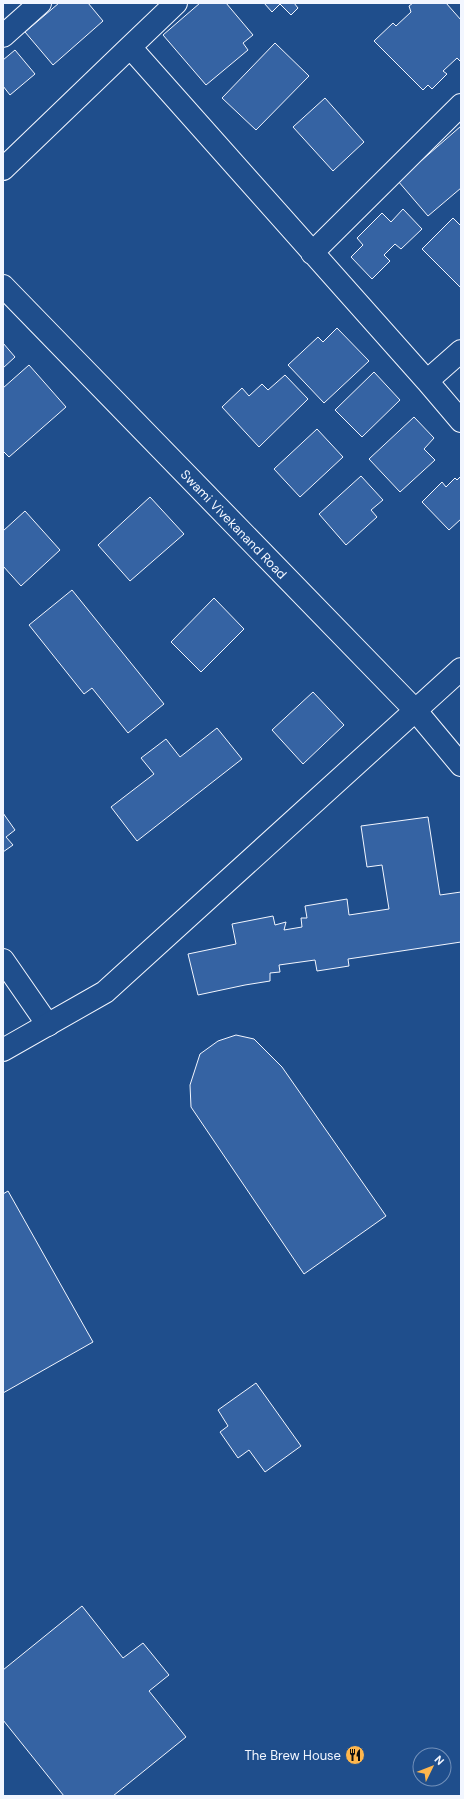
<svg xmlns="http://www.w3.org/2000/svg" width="464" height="1799" viewBox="0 0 464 1799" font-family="'DM Sans',sans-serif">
	<rect width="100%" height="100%" fill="#1f4e8c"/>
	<path fill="#3563a3" stroke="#f2f6ff" d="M59 3H88L103 21 53 65 25 32Z
		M200 3H226L253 35 243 43 248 50 206 85 163 35Z
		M264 3H294L298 8 291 15 280 4 272 12Z
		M413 3H446L461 20V62L457 58 443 71 447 74 432 89 428 85 423 90 374 41 393 23 396 26 411 12 409 6Z
		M275 43 309 76 256 130 222 98Z
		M15 50 35 74 10 95 3 86V60Z
		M325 98 364 142 333 171 293 127Z
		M461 126V188L428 216 398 181Z
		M403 209 422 229 401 249 395 244 384 255 390 261 372 279 351 257 363 245 357 238 382 213 391 222Z
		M453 218 461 226V288L422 249Z
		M337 328 369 361 324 403 288 365 318 337 323 342Z
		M3 343 15 357 3 368Z
		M29 365 66 407 9 457 3 451V388Z
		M374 372 400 400 362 437 335 410Z
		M285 375 308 399 259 447 222 407 242 388 249 396 262 384 268 390Z
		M414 417 434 438 424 449 435 460 400 492 369 459Z
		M317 429 343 457 300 497 274 469Z
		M361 476 383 500 371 510 377 517 346 545 319 514Z
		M461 476V519L449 530 422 502 442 482 446 487 455 478 457 480Z
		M150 497 184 534 130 581 98 545Z
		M25 511 60 550 21 586 3 566V531Z
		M72 590 164 704 128 733 92 688 84 694 29 625Z
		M214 598 244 629 201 672 171 642Z
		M313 692 344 725 303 764 272 730Z
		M217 728 242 759 137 841 111 807 154 774 141 758 166 739 180 757Z
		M3 813 15 830 6 837 13 845 3 852Z
		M428 817 440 895 461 892V942L348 959 349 966 317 971 315 960 279 965 280 972 270 973V981L245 985 198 995 188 954 236 944 232 924 273 916 275 925 286 922 284 930 302 927 301 918H307L305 906 347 899 349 915 389 909 382 865 367 867 361 826Z
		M236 1035 254 1039 282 1067 386 1216 304 1274 191 1107 190 1085 200 1054 218 1041Z
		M8 1191 93 1342 3 1393V1194Z
		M256 1383 301 1446 265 1472 249 1450 238 1458 220 1432 228 1426 218 1410Z
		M82 1606 123 1658 143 1643 169 1675 149 1691 186 1737 113 1796H64L3 1720V1670Z"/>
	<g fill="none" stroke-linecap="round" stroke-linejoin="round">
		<g stroke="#f2f6ff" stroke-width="24">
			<path id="street" d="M3 36 40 3
				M130 47 176 3
				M3 169 130 47 427 381
				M312 253 461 105
				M461 351 427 381 461 421
				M3 960 48 1025"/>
		</g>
		<g stroke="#f2f6ff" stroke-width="24">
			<path id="secondary" d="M3 286 416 711 461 765
				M3 1050 105 992 461 669"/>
		</g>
		<use href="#street" stroke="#1f4e8c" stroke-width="22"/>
		<use href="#secondary" stroke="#1f4e8c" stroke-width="22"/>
	</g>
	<defs>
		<g id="restaurant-disc" transform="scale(1)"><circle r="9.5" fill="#ffb74d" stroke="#1f4e8c"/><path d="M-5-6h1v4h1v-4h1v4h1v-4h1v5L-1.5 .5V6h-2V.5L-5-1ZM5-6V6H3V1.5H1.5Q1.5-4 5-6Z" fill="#111"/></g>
	</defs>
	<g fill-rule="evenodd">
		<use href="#restaurant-disc" x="355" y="1755"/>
	</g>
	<g text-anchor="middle" stroke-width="3" stroke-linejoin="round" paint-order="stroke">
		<g font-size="13" fill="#f2f6ff" stroke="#1f4e8c">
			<text transform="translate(234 524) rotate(46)" y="5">Swami Vivekanand Road</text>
		</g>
		<g font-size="13" fill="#f2f6ff" stroke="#1f4e8c" text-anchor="end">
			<text x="341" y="1760">The Brew House</text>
		</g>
	</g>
	<rect width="464" height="1799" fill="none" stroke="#f2f6ff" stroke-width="8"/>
	<g transform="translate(432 1767) rotate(47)"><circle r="19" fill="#1f4e8c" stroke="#7391ba"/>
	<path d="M0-3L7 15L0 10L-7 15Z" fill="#ffb74d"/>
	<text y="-6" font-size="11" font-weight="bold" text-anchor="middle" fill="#f2f6ff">N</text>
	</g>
</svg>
